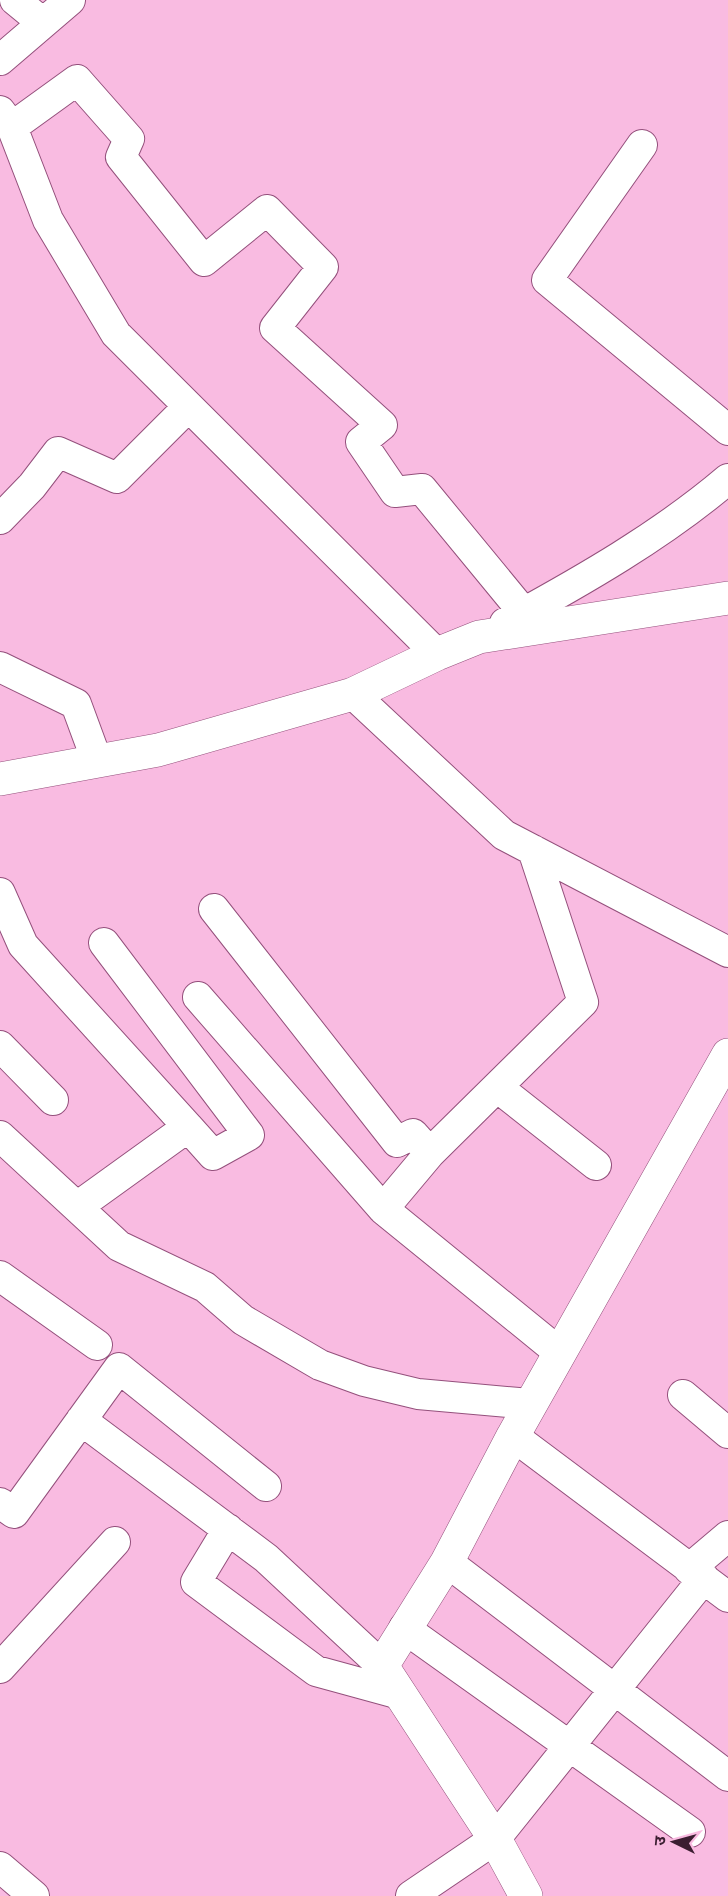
<svg xmlns="http://www.w3.org/2000/svg" width="728" height="1896" viewBox="0 0 728 1896" font-family="'Zilla Slab','Noto Sans Devanagari',serif">
	<rect width="100%" height="100%" fill="#f9bbe1"/>
	<g fill="none" stroke-linecap="round" stroke-linejoin="round">
		<g stroke="#94507c" stroke-width="32">
			<path id="minor" d="M15 0 43 23
				M0 60 70 0
				M0 111 12 127 77 80 129 139 121 157 204 261 267 210 323 267 275 328 382 425 361 442 395 492 422 489 524 613
				M12 127 48 220 116 334 437 654
				M642 145 547 280 728 430
				M0 519 32 486 58 452 117 478 188 407
				M505 623C582 581 661 536 728 479
				M0 667 76 704 97 761
				M353 694 504 835 728 952
				M0 893 23 945 188 1127
				M214 909 397 1142 413 1134 430 1153 383 1209 560 1353
				M198 997 383 1209
				M0 1046 53 1100
				M497 1087 596 1165
				M0 1136 119 1246 205 1287 243 1320 320 1365 364 1381 418 1394 530 1404
				M430 1153 583 1002 533 850
				M77 1207 188 1127 213 1155 249 1135 104 943
				M0 1276 97 1345
				M683 1395 728 1433
				M81 1420 266 1558 382 1666
				M513 1436 728 1597
				M0 1503 14 1513 119 1368 266 1486
				M228 1529 196 1582 316 1671 400 1694
				M447 1562 728 1776
				M689 1569 728 1536
				M404 1628 690 1832
				M0 1668 115 1542
				M0 1867 34 1896
				M411 1896 495 1839 704 1578"/>
		</g>
		<g stroke="#94507c" stroke-width="34">
			<path id="tertiary" d="M0 779 158 750 353 694 437 654 479 637 728 598
				M526 1896 495 1839 382 1666 447 1562 513 1436 728 1055"/>
		</g>
		<use href="#minor" stroke="#fff" stroke-width="30"/>
		<use href="#tertiary" stroke="#fff" stroke-width="33"/>
	</g>
	<g transform="translate(674 1842) rotate(275)" stroke="#f9bbe1" stroke-width="4.5" paint-order="stroke">
	<path d="M0-4.5L10 22L0 15L-10 22Z" fill="#3b1e31"/>
	<text y="-9" font-size="16" font-weight="bold" text-anchor="middle" fill="#3b1e31">उ</text>
	</g>
</svg>
